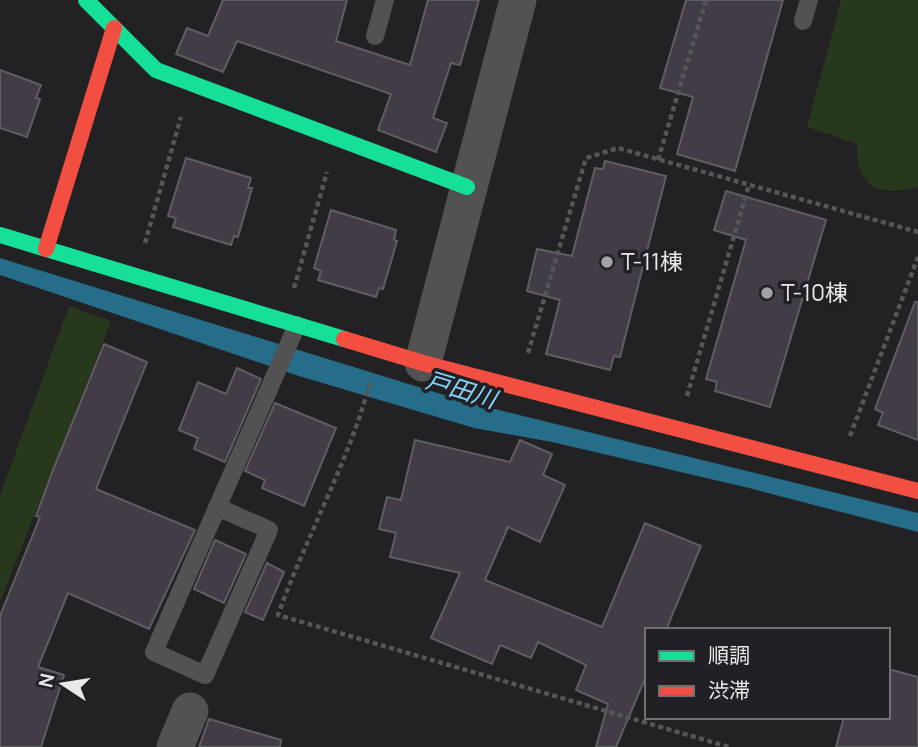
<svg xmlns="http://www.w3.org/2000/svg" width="918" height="747" viewBox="0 0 918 747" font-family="Manrope,'Noto Sans JP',sans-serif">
	<rect width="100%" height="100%" fill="#222224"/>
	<path fill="#28381c" d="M841 0H918V187C879 197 855 188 857 144L807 127Z
		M69 306 111 321 0 602V495Z"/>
	<path fill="#256d88" d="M0 258 470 403 918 513V532L749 488 552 442 474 428 299 376 0 275Z"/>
	<path fill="#423c46" stroke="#5f5e60" stroke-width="2" d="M223 0H347L336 41 410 65 428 0H479L460 65 451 63 433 118 447 123 436 152 378 130 391 94 237 41 223 72 176 54 187 28 208 36Z
		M686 0H783L735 171 677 154 693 97 660 88Z
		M0 70 41 85 36 98 40 99 27 137 0 128Z
		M186 158 251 178 248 188H252L238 237 234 236 231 245 173 227 176 218 168 216Z
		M605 161 666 176 620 357 614 356 610 370 546 354 560 300 527 291 537 249 572 256 595 168 603 169Z
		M726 191 826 220 770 407 715 391 717 382 706 379 746 240 714 230Z
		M331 210 396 230 394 240 397 241 383 289 379 288 376 297 318 280 321 271 314 268Z
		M915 302H918V440L878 425 883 413 875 409Z
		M104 344 147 362 96 489 195 530 149 629 68 593 38 667 64 675 41 747H0V616L40 517 36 516 53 470Z
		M237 368 261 379 225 462 194 449 198 438 179 430 198 382 226 394Z
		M275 403 336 428 304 506 262 488 265 480 245 471Z
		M415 440 510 462 520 440 552 454 543 475 565 485 540 542 508 527 485 580 602 627 645 523 701 546 666 630H647V674L616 747H596L608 704 576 690 586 665 538 642 531 658 500 645 492 664 431 638 460 573 390 557 396 533 379 529 387 497 401 500Z
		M215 540 246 554 224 603 194 589Z
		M267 563 284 572 263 620 245 612Z
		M888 669 918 677V747H836L844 717H888Z
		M209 719 281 740 280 747H199Z"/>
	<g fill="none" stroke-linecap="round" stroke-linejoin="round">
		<path stroke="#575657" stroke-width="4.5" stroke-dasharray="5 3.5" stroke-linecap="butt" d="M658 160 706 0
			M145 243 181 117
			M294 288 327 172
			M528 353 586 158 618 148 918 232
			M370 383C348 463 306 537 278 615L729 747
			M687 396 749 185
			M850 436 918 257"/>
		<path stroke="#535252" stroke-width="18" d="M803 21 809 0
			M375 36 385 0
			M217 507 269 530 205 675 154 652 297 325"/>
		<path stroke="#535252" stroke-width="37" d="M423 363 518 0
			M175 747 190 711"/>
		<path stroke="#16e098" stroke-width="16" d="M86 0 156 70 467 187
			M0 235 344 339"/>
		<path stroke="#f24e42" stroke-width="16" d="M46 249 114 28
			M344 339 423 363 918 491"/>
	</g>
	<g fill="#a3a3a5" stroke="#212125" stroke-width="2.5">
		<circle cx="607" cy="262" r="7"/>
		<circle cx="767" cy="293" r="7"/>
	</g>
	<g text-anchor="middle" stroke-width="7" stroke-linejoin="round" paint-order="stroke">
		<g font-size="23" fill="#e8e8ea" stroke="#212125" text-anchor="start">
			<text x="621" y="270">T-11棟</text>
			<text x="781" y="301">T-10棟</text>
		</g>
		<g font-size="24" font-style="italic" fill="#84d5f9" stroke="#212125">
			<text transform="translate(461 390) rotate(17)" y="8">戸田川</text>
		</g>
	</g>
	<rect x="645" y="628" width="245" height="91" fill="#212125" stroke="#717174" stroke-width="2"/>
	<rect x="659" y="651" width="35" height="10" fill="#16e098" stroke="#717174" stroke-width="2"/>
	<text x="708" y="663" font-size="21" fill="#e8e8ea">順調</text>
	<rect x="659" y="686" width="35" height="10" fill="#f24e42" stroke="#717174" stroke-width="2"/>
	<text x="708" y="698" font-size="21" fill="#e8e8ea">渋滞</text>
	<g transform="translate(63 684) rotate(282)" stroke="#212125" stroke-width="5" paint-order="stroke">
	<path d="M0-5L12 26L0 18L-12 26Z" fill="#e8e8ea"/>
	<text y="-10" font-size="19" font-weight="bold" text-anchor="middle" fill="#e8e8ea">N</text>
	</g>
</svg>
